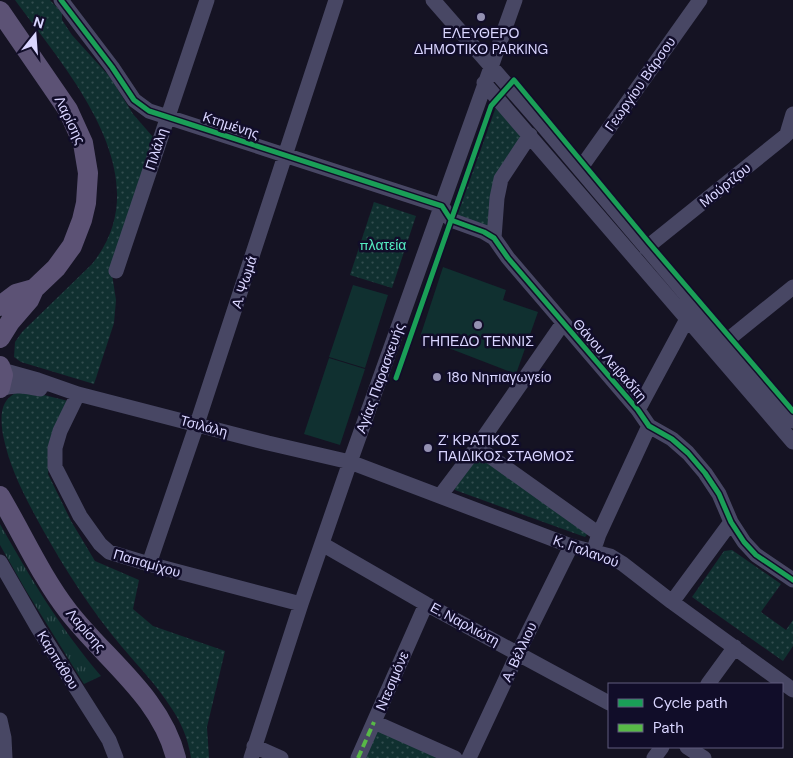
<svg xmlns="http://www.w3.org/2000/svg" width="793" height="758" viewBox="0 0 793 758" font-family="'DM Sans',sans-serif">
	<defs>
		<pattern id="grass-tufts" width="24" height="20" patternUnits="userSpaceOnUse" patternTransform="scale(1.25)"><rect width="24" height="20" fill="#103030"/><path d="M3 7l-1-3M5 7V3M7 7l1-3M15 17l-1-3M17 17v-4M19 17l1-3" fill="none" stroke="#324d4f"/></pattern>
		<pattern id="park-dots" width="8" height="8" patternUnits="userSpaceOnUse" patternTransform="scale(1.25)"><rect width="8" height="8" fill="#103030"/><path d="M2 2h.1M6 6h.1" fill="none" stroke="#324d4f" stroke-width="1.8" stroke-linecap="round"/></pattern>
	</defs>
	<rect width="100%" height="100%" fill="#151323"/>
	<path fill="url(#grass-tufts)" d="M0 524C31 579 60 628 101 676L84 684 25 589 0 545Z"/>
	<path fill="url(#park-dots)" d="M15 0H50L62 13V20L72 35 110 77 133 114 153 137 111 268 116 300 114 323 94 384 21 362 14 357 15 342 22 332 92 264C163 176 66 70 15 0Z
		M496 107 524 137 488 228 457 216Z
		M374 202 416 216 392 288 350 275Z
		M18 392 36 393 68 401 53 438 48 474 71 521 95 561 139 580 133 609 153 626 225 651 207 727 209 758H191C188 738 181 722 170 706 156 684 138 666 122 647 91 610 66 571 43 530 26 499 10 470 3 435 0 416 0 399 18 392Z
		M484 457 589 532 585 537 455 490 453 486 473 458Z
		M732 550 781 584 761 612 786 630 793 620V646L783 661 692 597 724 551Z
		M378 727 446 758H363Z"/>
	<path fill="#103030" d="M443 267 506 290 503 300 538 312 516 374 420 337Z
		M353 285 388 295 365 368 329 357Z
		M329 358 365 369 340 445 304 434Z"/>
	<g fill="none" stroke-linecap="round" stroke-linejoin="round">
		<path stroke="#484764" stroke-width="15" d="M61 0 112 67 134 100 149 111 442 206 451 220 484 232 494 238 508 258 638 410 649 426 672 439 688 453 705 473 719 494 731 522 744 542 756 555 793 580
			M433 0 544 127 793 421
			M484 83 793 442
			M580 169 700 0
			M494 238 497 198 501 179 530 135
			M646 248 784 137 787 134 793 114
			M116 271 207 0
			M563 323 477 447 599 534
			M725 342 793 287
			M2 370 38 380 78 394 268 443 350 462 571 546 610 556 623 564 672 602 793 690
			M0 389C14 384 25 386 40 389
			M78 394 60 431 55 448V467L80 516 100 544 109 552 149 564 301 604
			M638 410 687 319
			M440 496 477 447
			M596 543 599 534 649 426
			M322 544 426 604 609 703
			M0 562 38 628 109 740 116 758
			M149 564 197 424 336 0
			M672 602 731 522
			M708 684 735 647
			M0 720 4 738 5 758
			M374 722 455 758
			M254 746 281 758
			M687 747 704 758
			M251 758 301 604 350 462 515 0
			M358 758 426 604
			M469 758 518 653 571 546
			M654 758 662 747"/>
		<path stroke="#5c5275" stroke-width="20" d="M0 11 68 110 83 143 88 173 86 203 82 220 72 246 56 268 34 289 29 300 10 322 0 338
			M0 306 16 294 34 289
			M0 366 3 375 0 388
			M0 496C23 535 41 576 68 611 105 659 161 697 176 758"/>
		<path stroke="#58b947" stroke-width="4" stroke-dasharray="8 4" stroke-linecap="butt" d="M358 758 374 722"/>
		<g stroke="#110d29" stroke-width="8">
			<path id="cycleway" d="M61 0 112 67 134 100 149 111 442 206 451 220 484 232 494 238 508 258 638 410 649 426 672 439 688 453 705 473 719 494 731 522 744 542 756 555 793 580
				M396 378 491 106 514 80 650 244 793 411"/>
		</g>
		<use href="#cycleway" stroke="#1a9f57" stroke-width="5"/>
	</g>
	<g fill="#9491b2" stroke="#110d29" stroke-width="2">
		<circle cx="481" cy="17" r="5"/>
		<circle cx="478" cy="325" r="5"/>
		<circle cx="437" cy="377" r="5"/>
		<circle cx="428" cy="448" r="5"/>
	</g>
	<g text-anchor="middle" stroke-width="5" stroke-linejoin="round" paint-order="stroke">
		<g font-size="14" fill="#d9d5ff" stroke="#110d29">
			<text x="481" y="38">ΕΛΕΥΘΕΡΟ<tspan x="481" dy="16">ΔΗΜΟΤΙΚΟ PARKING</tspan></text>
			<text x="478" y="346">ΓΗΠΕΔΟ ΤΕΝΝΙΣ</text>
			<text x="447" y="382" text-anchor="start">18ο Νηπιαγωγείο</text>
			<text x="438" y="445" text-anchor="start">Ζ' ΚΡΑΤΙΚΟΣ<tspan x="438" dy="16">ΠΑΙΔΙΚΟΣ ΣΤΑΘΜΟΣ</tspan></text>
		</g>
		<g font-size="14" fill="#d9d5ff" stroke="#110d29">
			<text transform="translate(640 84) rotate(-55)" y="5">Γεωργίου Βάρσου</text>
			<text transform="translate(70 120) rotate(64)" y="5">Λαρίσης</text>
			<text transform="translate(231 125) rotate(18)" y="5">Κτημένης</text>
			<text transform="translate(156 149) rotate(-72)" y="5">Πιλάλη</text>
			<text transform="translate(725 185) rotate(-39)" y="5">Μούρτζου</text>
			<text transform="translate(244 282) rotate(-72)" y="5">Α. Ψωμά</text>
			<text transform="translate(610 360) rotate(49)" y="5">Θάνου Λειβαδίτη</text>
			<text transform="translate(380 378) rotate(-70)" y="5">Αγίας Παρασκευής</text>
			<text transform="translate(204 426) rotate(15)" y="5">Τσιλάλη</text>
			<text transform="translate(586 551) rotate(20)" y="5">Κ. Γαλανού</text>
			<text transform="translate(147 563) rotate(16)" y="5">Παπαμίχου</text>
			<text transform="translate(465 624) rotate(28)" y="5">Ε. Ναρλιώτη</text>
			<text transform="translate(86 630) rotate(49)" y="5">Λαρίσης</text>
			<text transform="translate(519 652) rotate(-65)" y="5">Α. Βέλλιου</text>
			<text transform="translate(58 660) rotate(58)" y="5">Καρπάθου</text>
			<text transform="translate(392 681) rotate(-67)" y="5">Ντεσιμόνε</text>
		</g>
		<g font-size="14" fill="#54ecc2" stroke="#110d29">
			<text x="383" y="250">πλατεία</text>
		</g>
	</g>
	<rect x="608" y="683" width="175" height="65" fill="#110d29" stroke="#615d7f"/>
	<rect x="618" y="699" width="25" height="8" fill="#1a9f57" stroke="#615d7f"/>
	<text x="653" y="708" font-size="15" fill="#d9d5ff">Cycle path</text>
	<rect x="618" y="724" width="25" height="8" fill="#58b947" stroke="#615d7f"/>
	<text x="653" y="733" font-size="15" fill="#d9d5ff">Path</text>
	<g transform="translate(35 35) rotate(17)" stroke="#110d29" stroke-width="4" paint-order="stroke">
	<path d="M0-4L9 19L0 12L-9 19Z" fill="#d9d5ff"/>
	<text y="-8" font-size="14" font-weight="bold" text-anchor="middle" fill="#d9d5ff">N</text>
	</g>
</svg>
